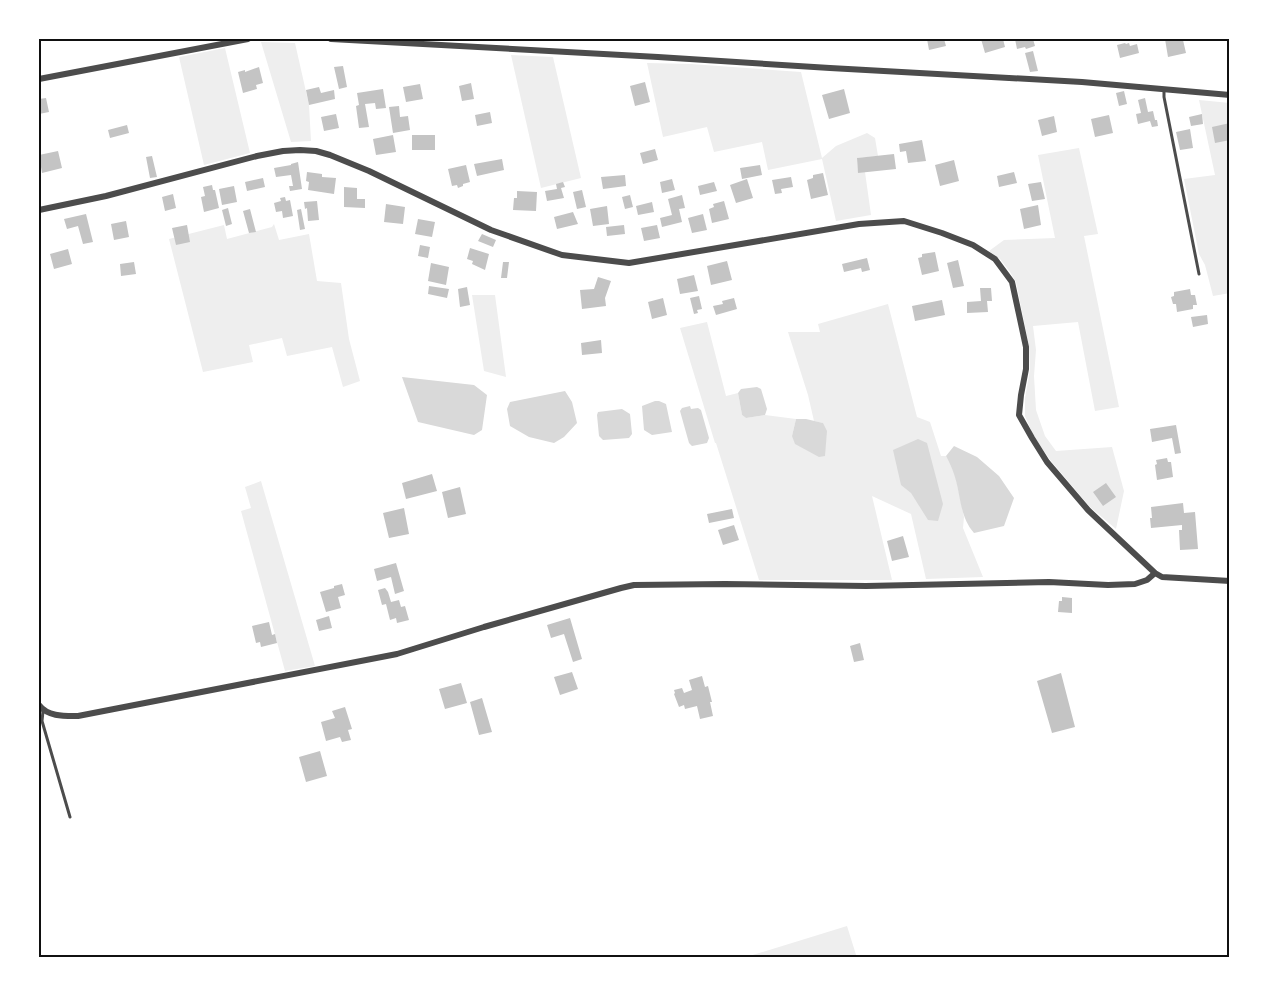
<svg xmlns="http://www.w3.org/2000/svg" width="1269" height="997" viewBox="0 0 1269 997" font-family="'Alegreya Sans',sans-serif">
	<rect width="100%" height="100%" fill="#fff"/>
	<path fill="#eee" d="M261 42 295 43 309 105 311 141 291 142Z
		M225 48 250 153 204 165 179 57Z
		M511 55 553 57 581 178 541 188Z
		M647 63 691 64 801 72 822 158 836 146 867 133 875 138 878 156 857 158 858 172H865L871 215 836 221 822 159 768 170 762 142 714 152 707 127 663 137Z
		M1199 100 1230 103V293L1213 296 1205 265 1199 254 1184 179 1215 175Z
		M1079 148 1098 234 1084 236 1119 407 1095 411 1078 322 1033 326 1036 350 1034 376 1036 410 1045 436 1056 451 1112 447 1124 491 1116 529 1090 507 1051 461 1034 437 1025 416V398L1030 370 1029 346 1016 282 1010 272 1000 259 989 251 1004 240 1055 238 1038 155Z
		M274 224 279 240 309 234 317 281 341 283 349 339 360 381 343 387 332 347 287 356 282 338 249 345 253 362 203 372 169 239 224 225 227 239 272 227Z
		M472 295H495L506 377 484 371Z
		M888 304 917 417 930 422 941 456H946L955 474 964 517 963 528 983 577 926 579 911 514 872 496 892 580H759L716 443H715L680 328 707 322 726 396 738 393 742 415 746 418 765 415 796 419 792 436 823 423 814 421 808 395 788 332H820L818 324Z
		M261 481 315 666 285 671 241 511 251 508 245 487Z
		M847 926 857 958H743Z"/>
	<path fill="#d9d9d9" d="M402 377 474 385 487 395 482 430 474 435 418 422Z
		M757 387 761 389 767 409 765 415 746 418 742 415 738 393 741 389Z
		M565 391 572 402 577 423 564 437 554 443 529 437 510 426 507 409 510 402Z
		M655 401H659L666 404 672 432 652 435 644 430 642 406Z
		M690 406 691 409 698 408 701 410 709 438 707 443 692 446 689 443 680 411 682 408Z
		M622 409 630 414 632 434 629 438 603 440 599 436 597 415 598 412Z
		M796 419H806L823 423 827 431 825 456 819 457 795 444 792 436Z
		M918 439 927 443 943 504 938 521 928 520 911 493 901 485 893 450Z
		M954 446 977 457 999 476 1014 498 1004 526 974 533C959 516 961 494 954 474 952 468 949 462 946 456Z"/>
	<path fill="#c4c4c4" d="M927 39H944L946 46 929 50Z
		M981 39H1003L1005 47 985 53Z
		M1015 39H1033L1035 46 1026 49 1025 47 1017 49Z
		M1165 39H1178L1179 41 1183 40 1186 53 1168 57Z
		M1125 43 1126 44 1129 43 1130 46 1137 44 1139 53 1120 58 1117 45Z
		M1033 51 1038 71 1030 72 1025 53Z
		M343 66 347 87 339 89 334 67Z
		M259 67 263 83 256 85 257 89 243 93 238 72 245 70V72Z
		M645 82 650 102 635 106 630 86Z
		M471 83 474 99 462 101 459 86Z
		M420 84 423 99 406 102 403 87Z
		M319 87 321 93 334 90 335 99 309 105 306 90Z
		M383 89 386 108 376 109 375 103 365 104 369 127 359 128 356 106 359 105 357 93Z
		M844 89 850 113 829 119 822 95Z
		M1124 91 1127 104 1119 106 1116 93Z
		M46 98 49 112 39 114V99Z
		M1145 98 1148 112 1153 111 1155 120H1157L1158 126 1152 127 1150 121 1138 124 1136 114 1141 113 1138 100Z
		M399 106 400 117 408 116 410 130 393 133 389 107Z
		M490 112 492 123 477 126 475 115Z
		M336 114 339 128 324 131 321 117Z
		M1202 114 1203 124 1191 126 1189 117Z
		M1109 115 1113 133 1095 137 1091 119Z
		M1054 116 1057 132 1042 136 1038 120Z
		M1230 123V140L1215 143 1212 127Z
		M127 125 129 133 110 138 108 130Z
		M1190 129 1193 148 1180 150 1176 132Z
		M393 135 396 152 376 155 373 139Z
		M412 135H435V150H412Z
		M922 140 926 161 908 163 906 151 900 152 899 144Z
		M655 149 658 160 643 164 640 153Z
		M58 151 62 168 42 173 39 155Z
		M894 154 896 169 858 173 857 158Z
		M152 156 157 177 150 178 146 157Z
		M502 159 504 170 477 176 474 164Z
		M954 160 959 181 940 186 935 165Z
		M298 162 302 189 290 191 289 186H293L291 175 276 177 274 168 291 165V164Z
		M466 165 470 182 463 184V186L458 188 457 185 452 186 448 169Z
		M760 165 762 175 742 179 740 168Z
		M307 172 322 174V177L336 178 334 194 308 190 309 182 306 181Z
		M1014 172 1017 183 999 187 997 176Z
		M823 173 828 195 811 199 807 180 813 178V175Z
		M625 175 626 186 603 189 601 177Z
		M791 177 793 187 781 189 782 193 775 194 772 180Z
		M263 178 265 187 247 191 245 182Z
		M672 179 675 190 662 193 660 182Z
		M747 179 753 198 736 203 730 185Z
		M563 182 565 187 561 188 564 198 547 201 545 191 557 189 556 184Z
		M714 182 717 191 700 195 698 186Z
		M1041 182 1045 199 1032 201 1028 184Z
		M212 185 213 190H215L219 208 204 212 201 197 205 196 203 187Z
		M234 186 237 202 222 205 219 189Z
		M344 187 357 188V199H365V208L344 207Z
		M582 190 586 207 577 209 573 192Z
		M517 191 537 192 536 211 513 210 514 198H517Z
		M173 194 176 208 165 211 162 197Z
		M630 195 633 207 625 209 622 197Z
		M682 195 685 208 679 209 682 222 662 227 660 218 672 215 668 199Z
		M285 197 286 201 290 200 293 216 283 218 282 211 276 212 274 203 281 201 280 198Z
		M317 201 319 220 308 221 307 208 305 209 304 202Z
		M724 201 729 219 712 223 709 209 714 207 713 204Z
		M652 202 654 212 638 215 636 206Z
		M386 204 405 207 403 224 384 222Z
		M1038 205 1041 225 1024 229 1020 209Z
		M607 206 609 224 593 226 590 209Z
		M228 208 232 224 226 226 222 210Z
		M250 209 256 232 249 233 243 211Z
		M301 209 305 229 300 230 297 210Z
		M573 212 578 224 557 229 554 217Z
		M86 214 93 242 83 244 78 226 67 229 64 219Z
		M703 214 707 230 692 233 688 218Z
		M418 219 435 222 432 237 415 234Z
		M126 221 129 237 114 240 111 224Z
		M187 225 190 242 176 245 172 228Z
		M624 225 625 234 607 236 606 227Z
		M657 225 660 238 644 241 641 228Z
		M482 234 496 240 493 247 478 241Z
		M420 245 430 247 428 258 418 256Z
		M470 248 489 254 485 270 472 264 473 261 467 259Z
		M68 249 72 264 54 269 50 254Z
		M935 252 939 271 922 275 918 258 922 257V254Z
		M867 258 870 270 862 272 861 268 844 272 842 264Z
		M958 260 964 286 953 288 947 263Z
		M727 261 732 280 711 285 707 266Z
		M134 262 136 274 121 276 120 264Z
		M503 262H509L507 278H501Z
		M431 263 449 267 446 285 428 281Z
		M694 275 698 291 680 294 677 279Z
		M598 277 611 281 605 298 606 306 582 309 580 290 594 289Z
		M429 286 449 289 447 298 428 294Z
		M467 287 470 305 460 307 458 289Z
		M980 288H991L992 301H987L988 312 967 313V302L981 301Z
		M1190 289 1191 295H1195L1197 305H1193V309L1177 312 1176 304H1173L1171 297 1174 296V292Z
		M699 296 702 309 697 310 698 313 694 314 690 298Z
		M663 298 667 315 652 319 648 302Z
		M734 298 737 309 716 315 713 306 723 304 722 301Z
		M942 300 945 315 915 321 912 306Z
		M1207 315 1208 324 1193 327 1191 317Z
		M601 340 602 353 582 355 581 343Z
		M1176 425 1181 453 1175 454 1172 438 1152 442 1150 429Z
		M1167 458 1168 462H1171L1173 477 1157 480 1155 465 1157 464 1156 460Z
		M432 474 437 491 406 499 402 483Z
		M1106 483 1116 497 1103 506 1093 492Z
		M460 487 466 514 448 518 442 492Z
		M1183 503 1184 513 1195 512 1198 549 1180 550 1179 530H1182V525L1151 528 1150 518H1152L1151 507Z
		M404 508 409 534 389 538 383 513Z
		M732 509 734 518 709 523 707 514Z
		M734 525 739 540 723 545 718 530Z
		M903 536 909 557 892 561 887 541Z
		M396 563 404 591 395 594 391 577 377 581 374 569Z
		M342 584 345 595 338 597 341 608 326 612 320 592 334 588V586Z
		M385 588 388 592 391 602 399 600 401 607 405 606 409 620 397 623 396 618 390 620 386 604 382 605 378 590Z
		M1062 597 1072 598V613L1058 612 1059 601H1062Z
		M329 616 332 628 319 631 316 620Z
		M570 618 582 659 573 662 564 634 551 638 547 625Z
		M269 622 272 635 275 634 277 643 261 647 260 642 256 643 252 626Z
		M860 643 864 660 854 662 850 646Z
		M572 672 578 689 560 695 554 677Z
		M1061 673 1075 727 1052 733 1037 681Z
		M702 676 705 687 708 686 712 702H710L713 716 700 719 697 706 685 709 684 705 679 707 674 694 675 693 674 690 682 688 684 693 692 690 689 680Z
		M461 683 467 703 445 709 439 689Z
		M482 698 492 732 479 735 470 702Z
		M345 707 352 729 348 730 351 740 342 742 340 737 326 741 321 722 335 718 332 711Z
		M320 751 327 776 306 782 299 757Z"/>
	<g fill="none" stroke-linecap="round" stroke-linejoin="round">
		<path stroke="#4c4c4c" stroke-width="3" d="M1164 90V97L1199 274
			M43 711 42 721 70 817"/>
		<path stroke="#4c4c4c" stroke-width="6" d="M331 39 658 57 830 68 1082 82 1230 95
			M39 79 248 39
			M39 210 106 196 257 156 283 151 300 150 316 151 330 155 369 171 491 230 562 255 629 263 859 224 904 221 942 233 973 245 995 259 1012 282 1026 347V369L1021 395 1019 415 1032 438 1047 462 1088 510 1155 573 1162 577 1230 581
			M39 705C48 717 65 716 78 716L397 654 484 627 621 588 634 585 725 584 866 586 1049 582 1108 585 1135 584 1147 580 1155 573"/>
	</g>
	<rect width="1269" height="997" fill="none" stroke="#ffffff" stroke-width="81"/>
	<rect x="40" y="40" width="1188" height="916" fill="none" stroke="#111" stroke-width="2"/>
</svg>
